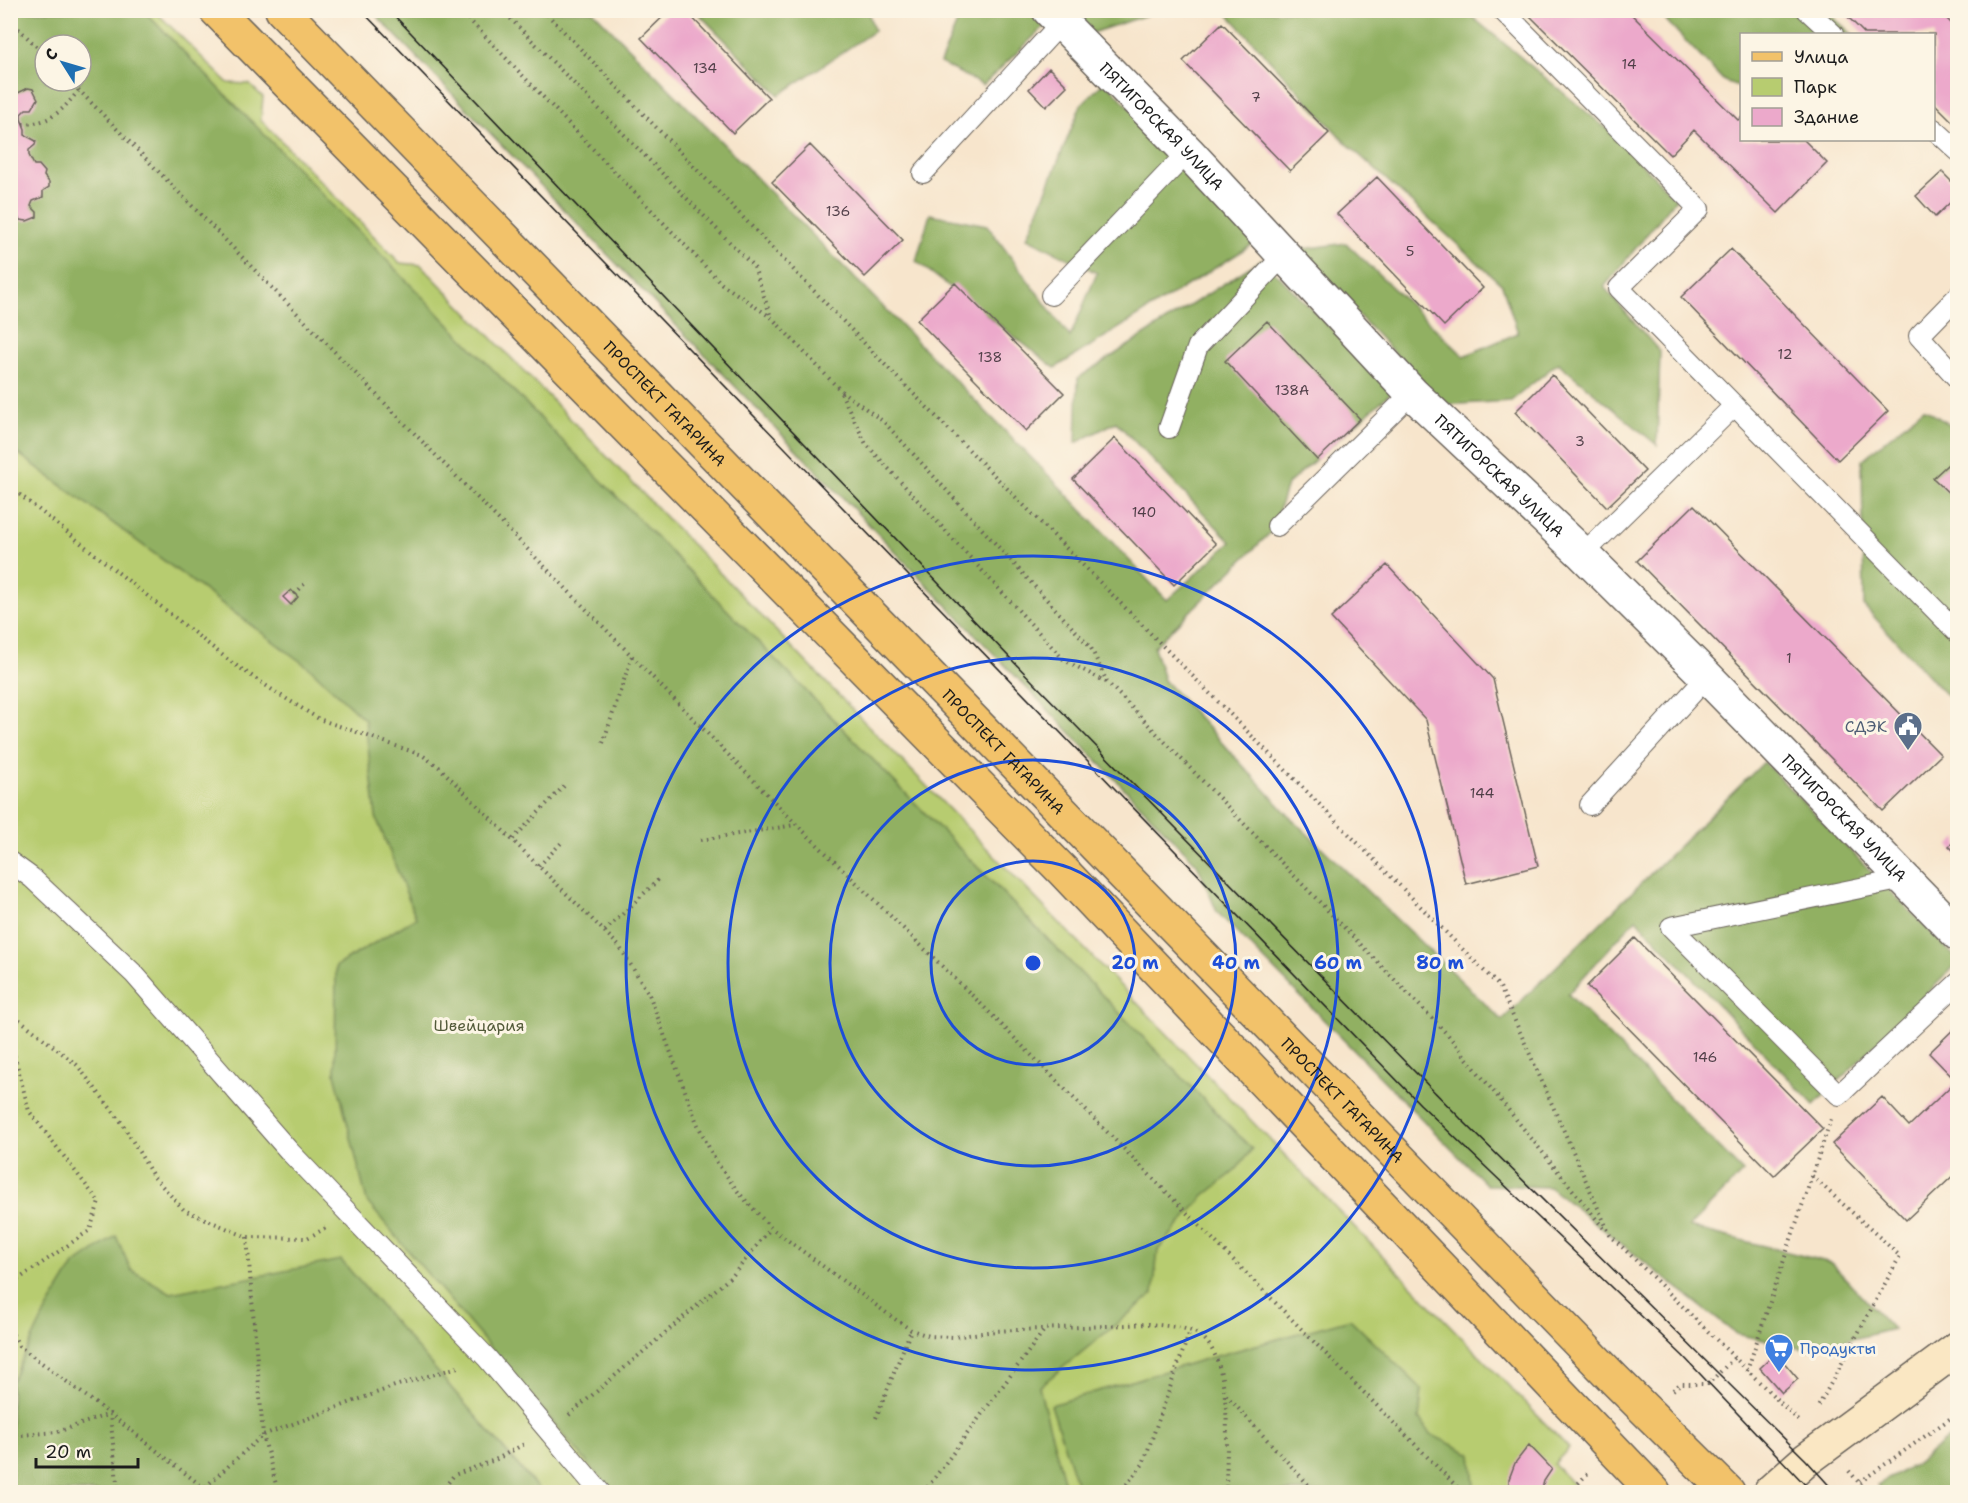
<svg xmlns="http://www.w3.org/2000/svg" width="1968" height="1503" viewBox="0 0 1968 1503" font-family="'Shantell Sans',sans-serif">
	<rect width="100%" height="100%" fill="#fcf5e5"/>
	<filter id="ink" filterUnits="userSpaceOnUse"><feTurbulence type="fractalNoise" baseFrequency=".0167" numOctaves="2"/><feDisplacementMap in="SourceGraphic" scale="12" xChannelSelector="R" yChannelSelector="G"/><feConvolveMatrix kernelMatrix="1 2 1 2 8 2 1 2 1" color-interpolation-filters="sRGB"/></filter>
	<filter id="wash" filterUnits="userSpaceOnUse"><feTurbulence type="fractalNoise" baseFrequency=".008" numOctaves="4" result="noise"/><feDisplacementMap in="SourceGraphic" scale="24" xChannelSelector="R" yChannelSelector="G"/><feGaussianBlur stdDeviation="1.35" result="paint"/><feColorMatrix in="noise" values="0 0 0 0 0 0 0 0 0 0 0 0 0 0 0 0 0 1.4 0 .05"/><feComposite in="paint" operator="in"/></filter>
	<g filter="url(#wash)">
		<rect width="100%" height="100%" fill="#f7e5cc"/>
		<path fill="#b7cc70" stroke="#6a7446" stroke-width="1.5" fill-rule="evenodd" d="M10 11H155L228 83 249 84 263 97 261 120 400 263 421 265 1569 1448 1554 1464 1580 1492H11ZM45 45H81V81H45Z"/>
		<path fill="#91b062" stroke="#56663f" stroke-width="1.5" fill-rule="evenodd" d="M11 11H144L1252 1149 1236 1170 1203 1197 1158 1250 1153 1294 1039 1387 1067 1492H612L367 1202 335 1074 336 966 416 918 376 817 365 720 312 670 11 448ZM45 45H81V81H45Z
			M372 11H593L1056 483 1167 600 1231 542 1116 422 1076 443 1078 378 1262 259 1393 391 1287 485 1272 531 1154 647 1164 680 1293 820 1502 1020 1764 762 1957 959V964L1814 1105 1636 919 1568 994 1743 1172 1689 1227 1831 1263 1893 1329 1808 1350 1736 1334 1549 1187 1487 1185 1217 912 1197 864Z
			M696 11H868L874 31 779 95Z
			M962 11H1036L1048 23 983 85 940 63Z
			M1058 11H1142L1147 15 1080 37Z
			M1225 11H1465L1607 129 1676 199 1604 287 1660 352 1657 445 1558 363 1511 401 1444 405 1296 250 1346 243 1464 356 1518 333 1502 285 1343 140Z
			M1657 11H1826L1852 34H1742L1741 87 1724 81Z
			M1105 81 1255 243 1055 368 916 261 930 214 987 225 1070 337 1097 273 1027 238 1081 105Z
			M1924 408 1957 430 1958 621 1951 648 1957 656V707L1864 606 1862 460Z
			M116 1236 131 1270 171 1293 341 1260 541 1492H11V1383L46 1311 74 1265Z
			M1350 1319 1422 1389 1419 1419 1432 1435 1471 1454 1474 1485 1471 1492H1079L1051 1405 1202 1360Z
			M1957 1431V1492H1882L1877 1485 1916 1464Z"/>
		<g id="blocks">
			<path fill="#eca9cb" d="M670 10H685L769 98 733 133 641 38Z
				M1524 10H1627L1738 120 1742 117V140H1804L1827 163 1778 213 1694 130 1670 155Z
				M1841 10H1938L1958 30V127L1934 103V34H1865Z
				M1222 23 1329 133 1290 171 1183 61Z
				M1049 68 1067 86 1046 107 1029 89Z
				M28 88 33 89 38 99 32 109H26L21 114V119L25 129V135L36 141 35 145 29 150V155L34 165H39L45 172 44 176 49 182V187L43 191V197L33 201 31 206 37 212V217L27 221 20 220 15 214 10 215V91L18 93Z
				M810 145 903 240 865 277 772 182Z
				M1942 172 1958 188V195L1935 217 1916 196Z
				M1377 177 1483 288 1444 326 1337 214Z
				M1731 249 1888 411 1838 460 1681 297Z
				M955 283 1064 393 1026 431 917 320Z
				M1267 321 1360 419 1317 460 1225 361Z
				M1552 375 1645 471 1607 507 1515 412Z
				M1115 438 1216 544 1174 585 1073 479Z
				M1958 455V502L1933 478Z
				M1694 505 1941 755 1883 811 1637 561Z
				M1387 565 1493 679 1538 866 1466 884 1426 720 1331 618Z
				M291 590 298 597 291 605 283 597Z
				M1958 838V855L1949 846Z
				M1635 938 1823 1129 1774 1176 1587 986Z
				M1958 1025V1171L1906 1220 1832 1144 1882 1097 1909 1126 1956 1081 1929 1053Z
				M1776 1353 1798 1379 1782 1393 1760 1368Z
				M1529 1445 1552 1469 1544 1481 1541 1492H1509V1479L1515 1463Z"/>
		</g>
	</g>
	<g filter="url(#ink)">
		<use href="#blocks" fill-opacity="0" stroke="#69625a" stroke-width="1.5"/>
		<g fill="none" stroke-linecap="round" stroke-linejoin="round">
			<g stroke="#69625a" stroke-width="22">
				<path id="lane" d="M1502 10 1699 209 1619 288 1958 633
					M1807 10 1833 34
					M1934 129 1958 151
					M923 173 1061 23
					M1051 295 1188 152
					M1958 296 1919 336 1958 379
					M1169 428 1198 346 1284 255
					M1277 526 1412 393
					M1583 554 1734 406
					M1590 805 1707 677
					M10 862 32 878 134 974 290 1152 487 1358 600 1492
					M1904 879 1671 927 1839 1095 1958 983"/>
			</g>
			<g stroke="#69625a" stroke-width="36">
				<g id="street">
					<path id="s1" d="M1049 10 1188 152 1412 393 1583 554 1707 677 1958 934"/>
				</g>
			</g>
			<g stroke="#69625a" stroke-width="36">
				<path id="secondary" d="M1770 1492 1806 1460 1958 1348"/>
			</g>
			<g stroke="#69625a" stroke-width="36">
				<g id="primary">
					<path d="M216 10 1062 870 1654 1492"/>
					<path id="s2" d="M282 10 1614 1379 1728 1492"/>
				</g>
			</g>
			<path stroke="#69625a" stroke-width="4" stroke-dasharray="1.5 4.5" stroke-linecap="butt" d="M460 10 722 284 772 318 840 390 884 422 1091 648 1107 682 1448 1035 1606 1231
				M502 10 754 267 771 317
				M543 10 893 373 1500 987 1610 1235 1801 1423
				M10 20 45 55
				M70 81 796 824 980 1003 1462 1492
				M23 124C51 123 62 111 79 90
				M841 393 866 444 1064 660 1106 682
				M10 487 231 662 277 693 319 719 422 755 439 767 619 946 649 994 697 1123 715 1160 739 1193 771 1228 892 1317 911 1330 929 1336 954 1337 995 1331 1149 1324C1165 1326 1184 1326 1198 1334 1235 1357 1226 1454 1226 1492
				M295 594 307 581
				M603 743 632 656
				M513 839 565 785
				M701 840 795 825
				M539 866 563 841
				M605 931 658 880
				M10 1012 77 1065 122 1123 153 1176 184 1210 247 1237 307 1238 326 1228
				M10 1038 29 1111 99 1202 90 1230 10 1285
				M1812 1176 1900 1256 1818 1407
				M247 1237 263 1435 278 1492
				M10 1329 19 1346 110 1414 118 1492
				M1747 1371 1831 1119
				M1673 1390 1680 1384H1708L1734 1358
				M1226 1395 1315 1492
				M569 1415 733 1275 771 1228
				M876 1418 911 1330
				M10 1436 57 1432 110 1414 204 1488
				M1849 1471 1867 1492
				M1860 1482 1958 1413
				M204 1492V1488L263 1435 395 1386 458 1367
				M441 1492 454 1475 495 1460 526 1443
				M924 1492 1045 1329
				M1117 1492 1126 1485 1143 1464 1190 1331
				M1570 1492 1590 1471"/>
			<use href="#lane" stroke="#fff" stroke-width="20"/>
			<use href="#street" stroke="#fff" stroke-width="33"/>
			<use href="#secondary" stroke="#fae7c3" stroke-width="33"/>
			<use href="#primary" stroke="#f2c26a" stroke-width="33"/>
			<path stroke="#1c1c1c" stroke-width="1.5" d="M361 10 1420 1104 1683 1356 1812 1492
				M389 10 1035 684 1462 1120 1806 1460 1835 1492"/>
		</g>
	</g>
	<g fill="none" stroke="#1d4ed8" stroke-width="3">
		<circle cx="1033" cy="963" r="102"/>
		<circle cx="1033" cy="963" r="203"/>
		<circle cx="1033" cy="963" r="305"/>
		<circle cx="1033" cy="963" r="407"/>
	</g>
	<defs>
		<g id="civic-pin" transform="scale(1.5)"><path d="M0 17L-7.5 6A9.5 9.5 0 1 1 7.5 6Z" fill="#5c6f8a" stroke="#fcf5e5"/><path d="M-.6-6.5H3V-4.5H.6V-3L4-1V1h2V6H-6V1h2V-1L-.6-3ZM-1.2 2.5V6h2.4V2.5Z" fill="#fff"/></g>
		<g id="supermarket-pin" transform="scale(1.5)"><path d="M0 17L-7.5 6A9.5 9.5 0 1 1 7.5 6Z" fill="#3f7fe0" stroke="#fcf5e5"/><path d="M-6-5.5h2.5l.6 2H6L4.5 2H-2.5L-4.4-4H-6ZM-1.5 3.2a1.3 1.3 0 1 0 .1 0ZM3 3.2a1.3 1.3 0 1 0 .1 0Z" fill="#fff"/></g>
	</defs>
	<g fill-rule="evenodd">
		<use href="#civic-pin" x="1908" y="726"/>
		<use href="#supermarket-pin" x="1779" y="1348"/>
	</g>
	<g text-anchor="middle" stroke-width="6" stroke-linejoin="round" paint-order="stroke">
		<g font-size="14" fill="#503f48">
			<text x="1629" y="69">14</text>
			<text x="705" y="73">134</text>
			<text x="1256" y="102">7</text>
			<text x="838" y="216">136</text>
			<text x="1410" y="256">5</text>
			<text x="1785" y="359">12</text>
			<text x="990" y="362">138</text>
			<text x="1292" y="395">138А</text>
			<text x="1580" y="446">3</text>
			<text x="1144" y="517">140</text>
			<text x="1789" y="663">1</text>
			<text x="1482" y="798">144</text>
			<text x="1705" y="1062">146</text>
		</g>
		<g font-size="16" fill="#1c1c1c" stroke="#fcf5e5">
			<text dy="6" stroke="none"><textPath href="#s1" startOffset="162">ПЯТИГОРСКАЯ УЛИЦА</textPath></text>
			<text dy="6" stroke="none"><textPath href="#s2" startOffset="549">ПРОСПЕКТ ГАГАРИНА</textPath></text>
			<text dy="6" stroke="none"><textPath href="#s1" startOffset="648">ПЯТИГОРСКАЯ УЛИЦА</textPath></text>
			<text dy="6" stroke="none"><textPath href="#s2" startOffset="1035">ПРОСПЕКТ ГАГАРИНА</textPath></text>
			<text dy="6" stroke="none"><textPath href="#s1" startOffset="1134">ПЯТИГОРСКАЯ УЛИЦА</textPath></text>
			<text dy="6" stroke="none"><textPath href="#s2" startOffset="1521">ПРОСПЕКТ ГАГАРИНА</textPath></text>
		</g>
		<g font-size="16" fill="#4e5e75" stroke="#fcf5e5" text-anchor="end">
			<text x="1887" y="732">СДЭК</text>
		</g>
		<g font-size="16" fill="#525a39" stroke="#fcf5e5">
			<text x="479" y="1031">Швейцария</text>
		</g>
		<g font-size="16" fill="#366cbe" stroke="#fcf5e5" text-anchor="start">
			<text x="1800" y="1354">Продукты</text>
		</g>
	</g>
	<circle cx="1033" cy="963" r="9" fill="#1d4ed8" stroke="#fcf5e5" stroke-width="3"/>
	<g font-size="18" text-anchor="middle" font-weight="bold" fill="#1d4ed8" stroke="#fcf5e5" stroke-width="6" stroke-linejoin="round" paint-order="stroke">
		<text x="1135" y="969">20 m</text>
		<text x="1236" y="969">40 m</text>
		<text x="1338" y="969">60 m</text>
		<text x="1440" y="969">80 m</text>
	</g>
	<rect width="1968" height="1503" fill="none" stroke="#fcf5e5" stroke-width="36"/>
	<rect x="1740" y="33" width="195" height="108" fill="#fcf5e5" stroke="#a29e95" stroke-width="1.5"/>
	<rect x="1752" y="52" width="30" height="9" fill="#f2c26a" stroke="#a29e95" stroke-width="1.5"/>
	<text x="1794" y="63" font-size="18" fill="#1c1c1c">Улица</text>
	<rect x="1752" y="78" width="30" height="18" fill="#b7cc70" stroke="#a29e95" stroke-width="1.5"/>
	<text x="1794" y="93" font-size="18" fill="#1c1c1c">Парк</text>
	<rect x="1752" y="108" width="30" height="18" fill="#eca9cb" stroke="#a29e95" stroke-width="1.5"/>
	<text x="1794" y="123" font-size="18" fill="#1c1c1c">Здание</text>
	<g transform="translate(63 63) rotate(307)"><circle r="28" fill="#fcf5e5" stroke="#a29e95" stroke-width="1.5"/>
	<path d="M0-4.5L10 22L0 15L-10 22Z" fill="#1f6fb2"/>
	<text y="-9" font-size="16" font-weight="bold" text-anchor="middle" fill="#1c1c1c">С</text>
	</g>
	<path d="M36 1458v9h102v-9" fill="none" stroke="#1c1c1c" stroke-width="3"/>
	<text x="45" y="1458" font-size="18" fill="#1c1c1c" stroke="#fcf5e5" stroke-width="4.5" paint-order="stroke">20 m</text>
</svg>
